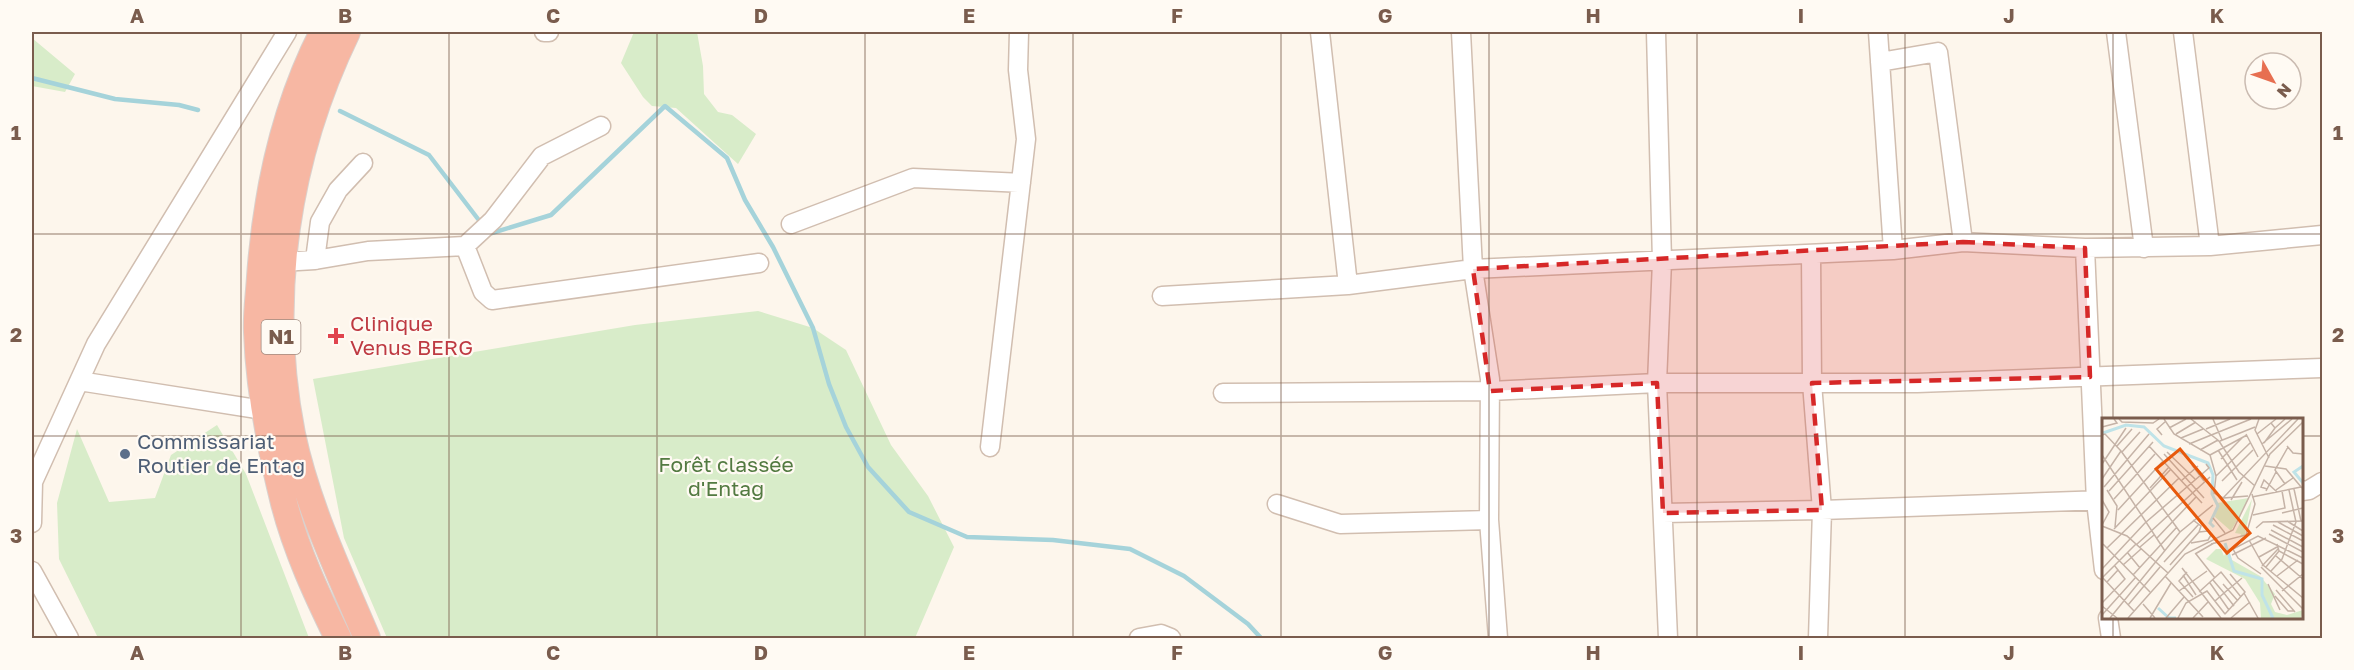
<svg xmlns="http://www.w3.org/2000/svg" width="2354" height="670" viewBox="0 0 2354 670" font-family="'Golos Text',sans-serif">
	<rect width="100%" height="100%" fill="#fdf6ec"/>
	<path fill="#d8ecc9" d="M634 32H697L703 66 704 94 718 112 732 115 756 134 738 164 676 108 652 106 643 97 621 63Z
		M32 38 75 74 65 92 32 86Z
		M758 311 813 328 846 350 891 445 928 496 954 547 915 638H387L344 538 313 379 635 325Z
		M217 425 246 474 309 638H98L59 559 57 503 77 429 109 502 155 498 171 455Z"/>
	<g fill="none" stroke-linecap="round" stroke-linejoin="round">
		<path stroke="#a5d3da" stroke-width="4.5" d="M32 78 115 99 179 105 198 110
			M340 111 429 155 478 219
			M492 233 551 215 665 106 727 158 745 200 773 247 813 328 829 384 846 427 868 467 909 512 967 537 1053 540 1130 549 1184 576 1248 624 1261 638"/>
		<g stroke="#d1beb0" stroke-width="21">
			<path id="minor" d="M544 32H549
				M1320 32 1348 285
				M1461 32 1473 269 1490 379 1489 520 1498 638
				M1656 32 1662 261 1657 383 1668 638
				M1878 32 1893 250
				M2116 32 2144 248
				M2183 32 2210 246
				M1880 62 1938 52 1963 242
				M791 224 913 178 1021 183
				M465 246 493 220 542 156 601 126
				M2085 248 2096 501 2104 570
				M1811 254 1812 383 1822 510 1818 638
				M315 260 320 222 338 190 363 163
				M281 262 315 260 368 251 465 246 483 292 492 300 759 263
				M1162 296 1348 285 1473 269 1893 250 1963 242 2085 248 2210 246 2322 235
				M79 381 263 410
				M1223 393 1490 391 1657 383H1917L2322 368
				M990 447 1026 139 1018 70 1019 32
				M2302 491 2309 490 2322 482
				M1277 504 1340 524 1489 520
				M1663 513 1822 510 2104 500
				M32 523 33 482 96 344 287 32
				M32 571 69 638
				M2108 618 2111 638
				M1139 638 1161 634 1171 638"/>
		</g>
		<g stroke="#dad1cd" stroke-width="28">
			<path id="highway" d="M323 32C284 108 266 192 260 277 259 295 256 314 257 332 259 390 270 447 284 503 296 550 317 595 338 638
				M347 32C287 156 265 297 292 434 307 505 339 572 367 638"/>
		</g>
		<use href="#minor" stroke="#fff" stroke-width="18"/>
		<use href="#highway" stroke="#f7b7a3" stroke-width="26"/>
	</g>
	<path fill="#d62828" fill-opacity="0.2" stroke="#d62828" stroke-width="4.5" stroke-dasharray="12 8" stroke-linejoin="round" d="M1963 242 2085 248 2090 377 1812 383 1822 510 1663 513 1657 383 1490 391 1473 269Z"/>
	<path fill="none" stroke="#7a5c4d" stroke-width="1.5" stroke-opacity="0.55" d="M241 32V638M449 32V638M657 32V638M865 32V638M1073 32V638M1281 32V638M1489 32V638M1697 32V638M1905 32V638M2113 32V420M32 234H2322M32 436H2104M2302 436H2322M2113 618V638"/>
	<path fill="#e0444e" stroke="#fffaf3" stroke-width="2" d="M333 327h6v6h6v6h-6v6h-6v-6h-6v-6h6z"/>
	<circle fill="#5c6f8a" stroke="#fffaf3" stroke-width="2" cx="125" cy="454" r="6"/>
	<g text-anchor="middle" stroke-width="4.5" stroke-linejoin="round" paint-order="stroke">
		<rect fill="#fffaf3" stroke="#a28b7f" stroke-width="1.5" x="261.5" y="320" width="39" height="34" rx="4.5"/>
		<g font-size="20" font-weight="bold" fill="#7a5c4d">
			<text x="281" y="344">N1</text>
		</g>
		<g font-size="21" fill="#be3a42" stroke="#fffaf3" text-anchor="start">
			<text x="350" y="331">Clinique<tspan x="350" dy="24">Venus BERG</tspan></text>
		</g>
		<g font-size="21" fill="#4e5e75" stroke="#fffaf3" text-anchor="start">
			<text x="137" y="449">Commissariat<tspan x="137" dy="24">Routier de Entag</tspan></text>
		</g>
		<g font-size="21" fill="#537a41" stroke="#fffaf3">
			<text x="726" y="472">Forêt classée<tspan x="726" dy="24">d'Entag</tspan></text>
		</g>
	</g>
	<g transform="translate(2102 418)">
		<rect width="201" height="201" fill="#fdf6ec"/>
		<path d="M147 80 129 113 113 99 115 85ZM150 81 143 117 138 120 139 116 133 115ZM126 130 130 142 158 158 173 176 169 186 173 194 185 197 201 192 199 200H159L158 185 143 161 104 141 114 131H119L122 138Z" fill="#d8ecc9"/>
		<path fill="none" stroke="#bfe3e8" stroke-width="3" d="M1 15 24 7 42 9 62 28 106 45 111 57 110 76 116 88 108 105 112 109M201 48 192 54 201 65M123 125 132 153 160 161V177L171 200M56 190 67 200H74"/>
		<path fill="none" stroke="#c5b3a7" stroke-width="1.5" d="M17 1 20 4 51 5 57 1M62 1 72 16 108 37 114 58M89 1 117 23 137 54 153 68M111 1 120 22M157 1 153 12 167 40M169 5 173 10 183 1M0 9 15 5 12 1M67 10 84 1M104 11 128 1M74 16 94 4M144 16 156 39M155 16 174 1M0 17 3 16 19 33 78 114M60 17 55 11 64 3M79 20 101 11M118 23 153 9M162 25 173 10M87 26 149 1M160 26 190 1M15 28 30 11M47 28 100 85M185 28 191 35 201 36M98 32 116 22M116 32 135 62M20 34 38 14M65 34 93 61M62 36 102 80M0 37 63 133M108 37 145 17M119 41 140 20M0 46 24 10M90 47 102 63M163 48 184 51 200 70M0 61 19 33M79 63 96 48M120 63 151 32M183 66 173 52 186 29M2 69 47 16M48 70 67 49M165 71 159 69 162 62 175 74M192 71 199 103M5 72 15 88 13 109M174 72 191 60M7 73 51 24M164 73 174 54M146 78 121 80 196 1M150 79 199 69M121 80 112 75 114 58 148 25M12 81 53 36M0 82 7 94 0 107M129 82 140 64M16 92 61 43M180 95 201 90M151 97 183 90 180 73M111 100 123 115M185 103 201 113M176 104 201 118M171 107 201 123M0 108 25 118 66 155M154 110 161 104 201 103M12 111 69 51M169 112 201 129M167 116 201 134M55 120 94 79M147 122 161 147 201 180M89 125 106 122 109 117 106 113 97 114M1 126 48 174M109 126 144 117 153 86 150 76M175 126 177 133 201 146M34 127 108 59M38 129 52 117M5 130 77 60M25 134 38 150M93 136 112 125M94 136 113 160M130 137 164 120M174 138 201 161M157 139 175 129M62 144 97 106M21 147 39 131M68 147 97 114 99 108 91 102M160 148 176 131M159 149 201 191M164 149 177 133M80 150 119 200M0 151 43 105 107 50 104 46M169 153 180 141 194 104 187 72M85 154 77 163 91 179M159 156 136 140 131 131 156 118 201 140M31 157 75 109M81 157 94 177M63 158 101 199M175 158 196 142M0 159 32 193M1 159 34 126M111 162 122 175 140 160M5 164 16 152 12 147M108 165 127 192M121 166 136 183M166 166 178 192M174 172 193 194M77 173 105 153M180 173 201 156M97 174 119 154 139 179M142 175 156 200M173 178 186 193H192M113 183 122 175 132 188M0 185 23 161 16 152M41 186 53 200M26 187 58 149M0 188 15 200M123 196 143 174 128 156M0 197 34 159M8 200 78 114 111 87M26 200 83 136 131 112 168 36 201 4M48 200 69 165M64 200 82 179M76 200 84 185 105 173 123 196M91 200 106 184M129 200 148 184"/>
		<path fill="#e8590c" fill-opacity="0.15" stroke="#e8590c" stroke-width="3" d="M78 31 148 115 125 135 54 51Z"/>
		<rect width="201" height="201" fill="none" stroke="#7a5c4d" stroke-width="3"/>
	</g>
	<rect width="2354" height="670" fill="none" stroke="#fffaf3" stroke-width="66"/>
	<g transform="translate(2273 81) rotate(130)"><circle r="28" fill="#fffaf3" stroke="#cabbb1" stroke-width="1.5"/>
	<path d="M0-4.5L10 22L0 15L-10 22Z" fill="#e76f51"/>
	<text y="-9" font-size="16" font-weight="bold" text-anchor="middle" fill="#7a5c4d">N</text>
	</g>
	<rect x="33" y="33" width="2288" height="604" fill="none" stroke="#7a5c4d" stroke-width="2"/>
	<g font-size="20" text-anchor="middle" font-weight="bold" fill="#7a5c4d">
		<text x="137" y="23">A</text>
		<text x="345" y="23">B</text>
		<text x="553" y="23">C</text>
		<text x="761" y="23">D</text>
		<text x="969" y="23">E</text>
		<text x="1177" y="23">F</text>
		<text x="1385" y="23">G</text>
		<text x="1593" y="23">H</text>
		<text x="1801" y="23">I</text>
		<text x="2009" y="23">J</text>
		<text x="2217" y="23">K</text>
		<text x="16" y="140">1</text>
		<text x="2338" y="140">1</text>
		<text x="16" y="342">2</text>
		<text x="2338" y="342">2</text>
		<text x="16" y="543">3</text>
		<text x="2338" y="543">3</text>
		<text x="137" y="660">A</text>
		<text x="345" y="660">B</text>
		<text x="553" y="660">C</text>
		<text x="761" y="660">D</text>
		<text x="969" y="660">E</text>
		<text x="1177" y="660">F</text>
		<text x="1385" y="660">G</text>
		<text x="1593" y="660">H</text>
		<text x="1801" y="660">I</text>
		<text x="2009" y="660">J</text>
		<text x="2217" y="660">K</text>
	</g>
</svg>
